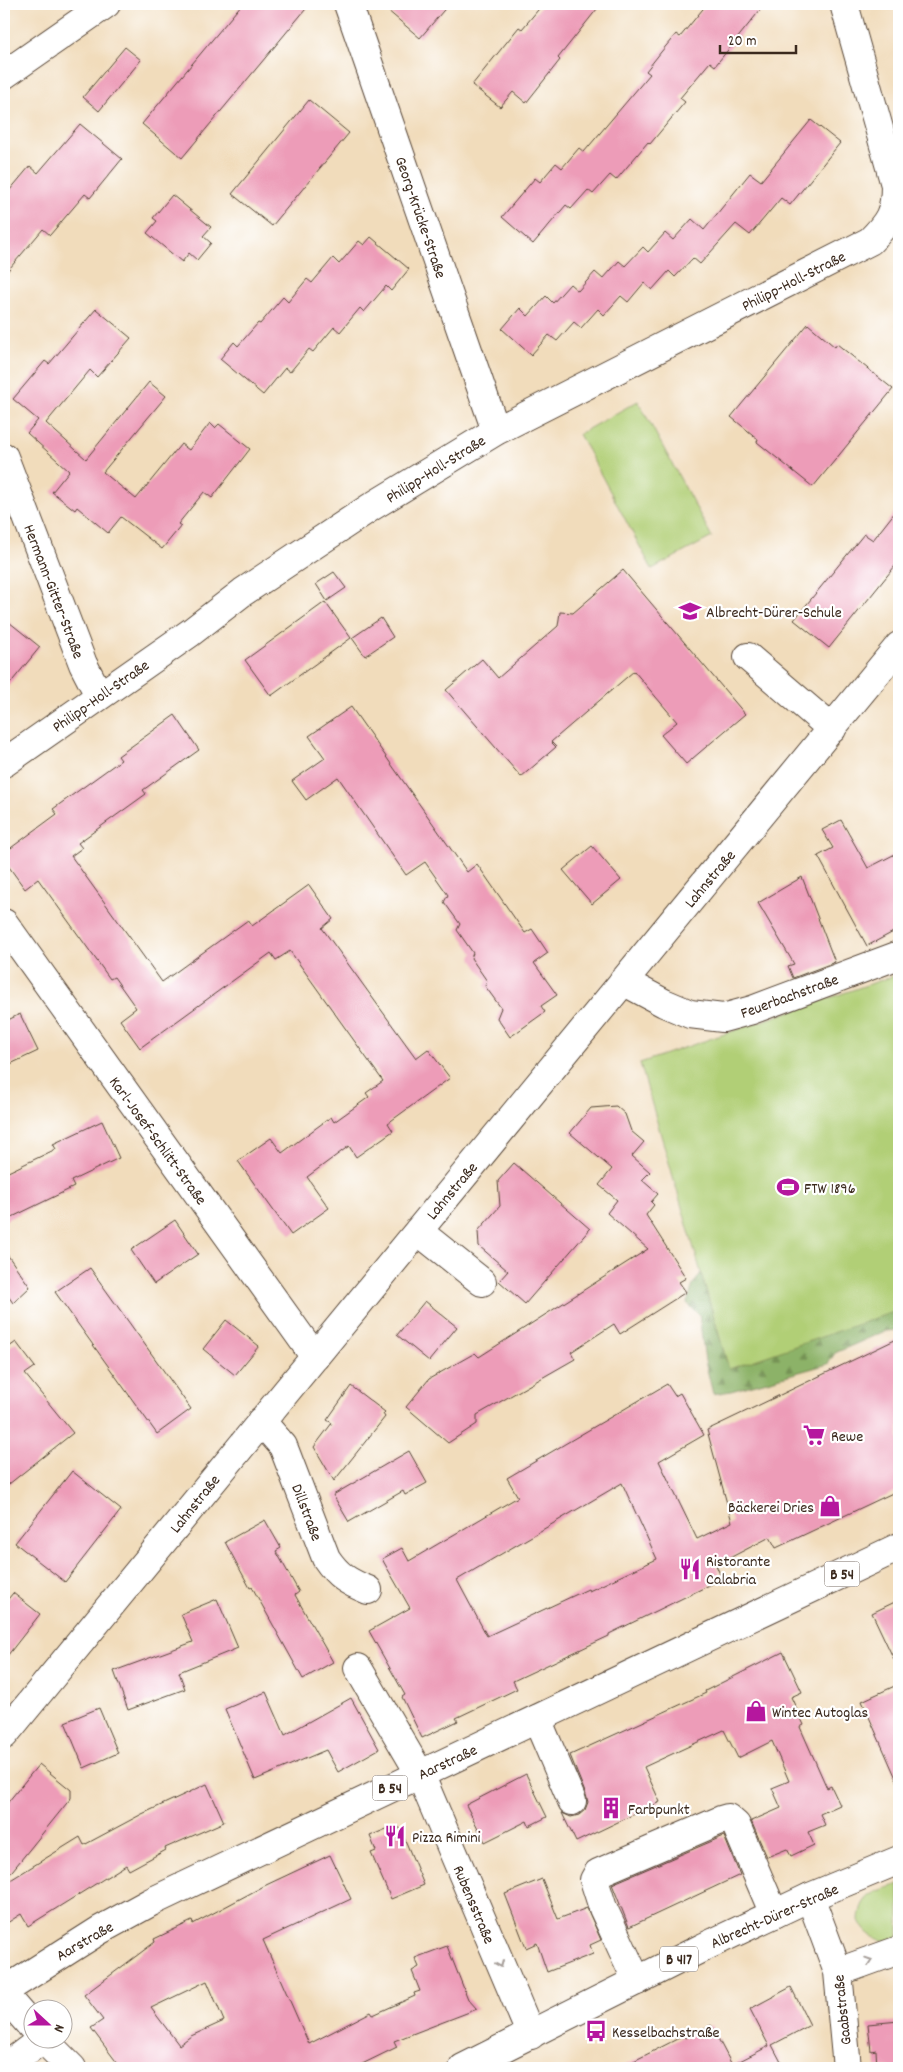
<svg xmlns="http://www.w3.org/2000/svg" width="903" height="2072" viewBox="0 0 903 2072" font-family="Dekko,sans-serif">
	<defs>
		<pattern id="forest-firs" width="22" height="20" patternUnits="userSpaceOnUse" patternTransform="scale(1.25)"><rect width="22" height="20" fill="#8cb267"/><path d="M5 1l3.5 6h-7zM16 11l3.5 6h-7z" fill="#749154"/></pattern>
	</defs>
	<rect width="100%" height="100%" fill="#fff"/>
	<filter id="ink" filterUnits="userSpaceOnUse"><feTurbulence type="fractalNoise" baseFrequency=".02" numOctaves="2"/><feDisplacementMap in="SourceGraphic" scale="10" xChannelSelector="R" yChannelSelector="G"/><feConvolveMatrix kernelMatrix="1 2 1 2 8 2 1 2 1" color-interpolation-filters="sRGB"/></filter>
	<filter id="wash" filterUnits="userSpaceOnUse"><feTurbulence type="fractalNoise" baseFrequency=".0096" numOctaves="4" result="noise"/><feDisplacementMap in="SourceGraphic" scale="20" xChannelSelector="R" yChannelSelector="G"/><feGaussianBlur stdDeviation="1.12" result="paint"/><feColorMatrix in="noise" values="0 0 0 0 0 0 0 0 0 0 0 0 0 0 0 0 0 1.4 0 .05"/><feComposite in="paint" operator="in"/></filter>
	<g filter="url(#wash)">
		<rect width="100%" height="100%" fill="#f1dcbb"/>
		<path fill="url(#forest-firs)" stroke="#646e42" d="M701 1273 729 1369 899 1292V1330L885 1331 835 1353 828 1364 731 1391 713 1394 705 1361 699 1315 687 1303 693 1285Z"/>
		<path fill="#b1cf76" stroke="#767c4a" d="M638 401 712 537 652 569 579 434Z
			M899 974V1310L729 1369 640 1063Z
			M899 1884V1940C882 1943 866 1938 859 1920 861 1893 876 1892 899 1884Z"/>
		<g id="blocks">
			<path fill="#ed9cb8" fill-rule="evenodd" d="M242 4H310L182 158 142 124Z
				M380 4H449L420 38Z
				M543 4H601L558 58 560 60 526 103 513 92 500 107 472 85 519 27 522 29Z
				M707 4H765L715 66 710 62 680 98 685 102 650 144 648 142 616 180 610 175 593 194 588 190 571 209 566 205 533 244 502 217 535 178 540 182 556 163 562 168 579 148 584 152 650 74 646 71 661 52 676 34 680 37Z
				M125 47 141 60 99 111 83 97Z
				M309 100 349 133 272 226 232 194Z
				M811 120 840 143 790 205 781 198 750 235 736 224 700 264 693 258 675 277 669 271 652 290 644 283 628 302 621 296 604 315 598 309 581 328 574 322 557 341 549 335 531 355 502 329 520 308 528 316 546 296 553 303 570 284 578 291 595 272 603 279 619 261 625 266 643 247 648 252 665 233 673 240 692 219 704 230 750 173 761 181Z
				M80 124 122 159 90 198 85 194 50 235 43 229 4 275V197L30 166 38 173Z
				M172 195 211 227 203 236 211 243 197 260 189 253 182 262 147 233 157 221 153 218Z
				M371 237 409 269 391 291 386 286 364 312 360 308 340 332 334 327 313 352 309 349 290 372 285 368 263 395 220 359 234 342 238 346 258 323 260 324 283 297 288 302 307 279 312 283 333 258 339 264 359 241 364 245Z
				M96 309 131 338 97 377 90 370 46 423 86 459 149 382 166 396 103 472 136 499 181 444 189 450 210 423 215 428 219 424 250 449 212 498 204 492 178 524 181 526 162 549 121 517 108 533 77 507 75 510 52 492 69 471 27 433 38 420 13 399 45 361 49 364Z
				M808 324 835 347 837 344 893 389 813 487 757 442 758 439 731 417Z
				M899 507V561L829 648 794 620 864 534 873 540Z
				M623 570 745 714 686 764 661 735 677 722 634 671 551 742 556 747 521 777 446 690 482 659 498 678 558 626 560 612 573 613Z
				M334 572 346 588 327 601 316 584Z
				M325 602 351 638 271 696 245 660Z
				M4 618 40 647 4 691Z
				M381 618 393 637 365 656 352 638Z
				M351 707 467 872 477 864 525 933 532 929 548 953 534 963 557 995 541 1006 545 1012 510 1037 497 1018 501 1008 485 986 487 981 471 958 473 953 457 930 460 924 444 902 448 895 425 862 406 875 338 777 306 800 292 781 325 758 309 736Z
				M175 715 199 750 143 790 146 794 78 843 82 848 71 856 162 982 248 920 252 926 309 885 333 919 322 928 416 1058 428 1049 450 1078 388 1123 393 1131 356 1157 349 1146 307 1177 329 1208 291 1235 238 1161 271 1138 282 1153 331 1117 334 1122 369 1097 366 1093 383 1081 290 951 276 960 271 953 140 1048 120 1020 136 1008 114 977 110 979 38 879 25 889 4 860V853L57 814 53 809 121 760 118 756Z
				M841 820 868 868 899 852V929L867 946 818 856 833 848 822 830Z
				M592 846 621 880 592 904 563 870Z
				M802 877 835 962 793 978 788 966 794 964 758 903Z
				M20 1014 38 1051 4 1067V1022Z
				M616 1106 625 1114 631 1131 644 1142 632 1156 650 1172 642 1180 658 1194 651 1202 654 1205 646 1215 686 1278 679 1282 686 1292 620 1334 614 1324 571 1352 575 1359 477 1415V1424L448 1443 406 1407 429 1379 475 1353 479 1357 648 1249 607 1213 617 1200 599 1185 612 1169 570 1133 591 1108Z
				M102 1121 119 1158 71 1181 74 1187 4 1221V1174L56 1149 53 1144Z
				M514 1163 590 1229 525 1304 499 1281 508 1271 479 1246 478 1231 500 1206 498 1181Z
				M175 1220 198 1254 154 1284 131 1250Z
				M4 1250 30 1287 13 1303 4 1290Z
				M90 1268 191 1409 157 1434 55 1292Z
				M425 1301 457 1327 429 1361 397 1335Z
				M226 1320 259 1346 235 1375 203 1349Z
				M899 1338V1490L776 1548 770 1537 716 1565 722 1579 609 1634V1636L513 1681 517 1689 456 1718 458 1721 422 1738 402 1697 405 1695 369 1631 410 1608 382 1559 402 1548 409 1561 518 1497 507 1478 667 1384 675 1396 680 1393 704 1435 659 1461 697 1539 732 1522 707 1430ZM622 1483 657 1559 589 1591 588 1589 487 1636 457 1580Z
				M16 1342 35 1367 25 1374 73 1433 4 1488V1348L5 1350Z
				M351 1386 385 1412 383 1414 385 1417 334 1481 314 1447 332 1423 327 1420Z
				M409 1451 427 1483 405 1495 403 1491 349 1522 333 1495Z
				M72 1471 121 1510 65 1582 15 1543Z
				M265 1520 281 1548 276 1551 299 1592 295 1595 333 1662 303 1679 252 1587 250 1588 225 1542Z
				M13 1593 40 1614 4 1660V1604Z
				M217 1599 238 1648 179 1672 185 1689 128 1710 114 1671 193 1642 181 1614Z
				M899 1600V1670L872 1613Z
				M783 1652 802 1692 791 1697 804 1725 800 1727 827 1788 831 1786 840 1805 820 1814 825 1825 808 1832 814 1845 791 1856 787 1849 767 1857 751 1821 781 1808 772 1788 789 1781 772 1741 738 1758 724 1730 644 1767 660 1802 576 1842 562 1813 571 1817 579 1815 585 1810 588 1802 586 1795 570 1755 706 1693 705 1691Z
				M899 1684V1785L862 1701Z
				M266 1692 285 1735 351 1698 379 1749 338 1772 326 1750 255 1780 225 1709Z
				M99 1708 118 1753 84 1768 65 1722Z
				M39 1764 71 1790V1798L4 1881V1807Z
				M526 1774 547 1817 529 1826 527 1821 485 1842 466 1805Z
				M207 1784 224 1822 165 1848 166 1850 129 1870 126 1865 28 1926 21 1914 4 1925V1884L80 1837 84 1845 142 1814Z
				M391 1827 400 1828 424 1885 391 1899 371 1853 376 1851 370 1836Z
				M724 1836 740 1875 629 1927 612 1884Z
				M330 1855 351 1899 263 1940 309 2044 371 2012 373 2015 415 1996 414 1993 420 1991 412 1971 419 1967 415 1958 447 1946 468 1999 477 2009 394 2041 397 2047 354 2068H121L91 2028 103 2020 84 1995 155 1942 154 1939 192 1921 193 1924 264 1886ZM207 1981 224 2021 191 2036 179 2045 151 2008Z
				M542 1879 558 1919 587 1908 601 1940 590 1945 593 1954 547 1972 537 1943 526 1948 505 1894Z
				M791 1987 810 2025 772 2045 781 2062 769 2068H620L683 2036 685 2038 711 2025 732 2065 769 2046 750 2009Z
				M899 2021V2068H877L876 2050 871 2051 868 2024Z"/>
		</g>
	</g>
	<g filter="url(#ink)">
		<use href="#blocks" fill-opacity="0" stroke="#564536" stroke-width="1"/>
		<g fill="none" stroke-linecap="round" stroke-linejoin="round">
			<g stroke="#564536" stroke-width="30">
				<path id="minor" d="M348 4 496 431
					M4 75 106 4
					M4 457 83 664 99 695
					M748 657 832 729
					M4 763 190 633 243 592 371 507 496 431 870 241C889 222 895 213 895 185L844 4
					M4 923 315 1357
					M623 981 664 1003 690 1014 723 1018 752 1010 899 955
					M418 1231 482 1282
					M261 1421 283 1446 326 1558C338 1576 348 1582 368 1590
					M358 1668 420 1774 531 2035
					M537 1719 572 1801
					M4 1735 899 646
					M810 1897 838 1972 847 2068
					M838 1972 899 1950
					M637 1981 603 1908 594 1880 598 1873 721 1820 728 1818 736 1825 774 1914
					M4 1995 32 2027
					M44 2040 72 2068
					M4 2068 41 2040"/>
			</g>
			<g stroke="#564536" stroke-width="30">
				<path id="major" d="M4 1991 100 1930 151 1902 899 1547
					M463 2068 704 1947 810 1897 899 1860"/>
			</g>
			<use href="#minor" stroke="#fff" stroke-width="28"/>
			<use href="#major" stroke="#fff" stroke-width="28"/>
		</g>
		<defs><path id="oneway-chevron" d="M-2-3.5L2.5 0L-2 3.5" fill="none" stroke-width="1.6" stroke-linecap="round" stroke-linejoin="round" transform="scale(1.25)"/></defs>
		<g stroke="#a79f9a">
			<use href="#oneway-chevron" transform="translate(869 1961) rotate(-19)"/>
			<use href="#oneway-chevron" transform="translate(500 1964) rotate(67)"/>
		</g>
	</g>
	<defs>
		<g id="school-bare" transform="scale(1.725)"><path d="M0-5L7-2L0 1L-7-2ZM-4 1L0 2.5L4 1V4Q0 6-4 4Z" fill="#b5179e" stroke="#fff" stroke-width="2.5" paint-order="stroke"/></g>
		<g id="stadium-bare" transform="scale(1.725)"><path d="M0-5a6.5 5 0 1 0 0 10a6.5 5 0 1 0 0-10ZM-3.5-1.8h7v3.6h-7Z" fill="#b5179e" stroke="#fff" stroke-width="2.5" paint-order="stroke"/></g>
		<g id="supermarket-bare" transform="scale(1.725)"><path d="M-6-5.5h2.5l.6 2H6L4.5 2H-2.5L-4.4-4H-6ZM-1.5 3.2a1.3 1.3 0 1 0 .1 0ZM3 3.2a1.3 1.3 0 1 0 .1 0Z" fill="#b5179e" stroke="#fff" stroke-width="2.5" paint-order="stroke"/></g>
		<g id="shop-bare" transform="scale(1.725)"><path d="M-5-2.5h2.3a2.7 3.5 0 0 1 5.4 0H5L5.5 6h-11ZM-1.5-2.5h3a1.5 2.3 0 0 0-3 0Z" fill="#b5179e" stroke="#fff" stroke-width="2.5" paint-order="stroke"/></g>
		<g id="restaurant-bare" transform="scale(1.725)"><path d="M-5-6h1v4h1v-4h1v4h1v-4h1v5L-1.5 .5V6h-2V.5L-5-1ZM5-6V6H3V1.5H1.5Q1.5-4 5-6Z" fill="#b5179e" stroke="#fff" stroke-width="2.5" paint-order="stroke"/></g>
		<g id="building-bare" transform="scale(1.725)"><path d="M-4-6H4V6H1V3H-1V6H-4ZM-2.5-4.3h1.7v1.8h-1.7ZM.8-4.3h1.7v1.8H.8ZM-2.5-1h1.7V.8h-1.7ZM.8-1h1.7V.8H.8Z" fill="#b5179e" stroke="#fff" stroke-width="2.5" paint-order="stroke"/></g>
		<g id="bus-bare" transform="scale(1.725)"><path d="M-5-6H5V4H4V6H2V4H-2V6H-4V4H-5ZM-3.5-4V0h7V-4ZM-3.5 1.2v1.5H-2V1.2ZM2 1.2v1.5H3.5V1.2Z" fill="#b5179e" stroke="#fff" stroke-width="2.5" paint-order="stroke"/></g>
	</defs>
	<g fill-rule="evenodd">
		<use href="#school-bare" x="690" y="611"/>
		<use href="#stadium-bare" x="788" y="1187"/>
		<use href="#supermarket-bare" x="814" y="1435"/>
		<use href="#shop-bare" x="830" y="1506"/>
		<use href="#restaurant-bare" x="690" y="1569"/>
		<use href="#shop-bare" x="756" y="1711"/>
		<use href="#building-bare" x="611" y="1808"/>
		<use href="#restaurant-bare" x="395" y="1836"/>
		<use href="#bus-bare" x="596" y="2031"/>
	</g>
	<g text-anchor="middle" stroke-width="4.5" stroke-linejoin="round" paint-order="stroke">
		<g fill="#fff" stroke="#766a62" stroke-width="1">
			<rect x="824.5" y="1561.5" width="35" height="25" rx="4"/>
			<rect x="372.5" y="1775.5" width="35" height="25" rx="4"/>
			<rect x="660" y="1946.5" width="38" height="25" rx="4"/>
		</g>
		<g font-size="15" font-weight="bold" fill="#3b2a1e">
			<text x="842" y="1579">B 54</text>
			<text x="390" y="1793">B 54</text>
			<text x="679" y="1964">B 417</text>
		</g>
		<g font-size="16" fill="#3b2a1e" stroke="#fff">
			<text transform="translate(422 217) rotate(71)" y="6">Georg-Krücke-Straße</text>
			<text transform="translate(793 280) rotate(-27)" y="6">Philipp-Holl-Straße</text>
			<text transform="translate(435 468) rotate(-32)" y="6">Philipp-Holl-Straße</text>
			<text transform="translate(55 591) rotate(69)" y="6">Hermann-Gitter-Straße</text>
			<text transform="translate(100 695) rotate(-35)" y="6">Philipp-Holl-Straße</text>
			<text transform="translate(709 878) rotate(-50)" y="6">Lahnstraße</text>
			<text transform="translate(789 995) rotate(-20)" y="6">Feuerbachstraße</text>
			<text transform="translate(159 1140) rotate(54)" y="6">Karl-Josef-Schlitt-Straße</text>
			<text transform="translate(451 1190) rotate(-50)" y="6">Lahnstraße</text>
			<text transform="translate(194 1503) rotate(-51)" y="6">Lahnstraße</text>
			<text transform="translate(308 1512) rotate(69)" y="6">Dillstraße</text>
			<text transform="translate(447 1761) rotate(-25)" y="6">Aarstraße</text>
			<text transform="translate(475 1904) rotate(67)" y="6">Rubensstraße</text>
			<text transform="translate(774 1915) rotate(-24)" y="6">Albrecht-Dürer-Straße</text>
			<text transform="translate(84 1940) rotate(-30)" y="6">Aarstraße</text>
			<text transform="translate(841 2010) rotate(-96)" y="6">Gaabstraße</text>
		</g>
		<g font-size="16" fill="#3b2a1e" stroke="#fff" text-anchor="start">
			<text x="706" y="617">Albrecht-Dürer-Schule</text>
			<text x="804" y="1193">FTW 1896</text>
			<text x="831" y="1441">Rewe</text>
			<text x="814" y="1512" text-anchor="end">Bäckerei Dries</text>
			<text x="706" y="1566">Ristorante<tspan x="706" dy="18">Calabria</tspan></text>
			<text x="772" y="1717">Wintec Autoglas</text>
			<text x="628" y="1814">Farbpunkt</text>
			<text x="412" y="1842">Pizza Rimini</text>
			<text x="612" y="2037">Kesselbachstraße</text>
		</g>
	</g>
	<rect width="903" height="2072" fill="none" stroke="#fff" stroke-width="20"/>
	<g transform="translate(48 2024) rotate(111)"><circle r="24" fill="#ffffff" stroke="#b1aaa5"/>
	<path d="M0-4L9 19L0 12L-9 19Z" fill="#b5179e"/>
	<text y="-8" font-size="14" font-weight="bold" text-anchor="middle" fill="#3b2a1e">N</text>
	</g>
	<path d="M720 45v8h76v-8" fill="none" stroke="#3b2a1e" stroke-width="2.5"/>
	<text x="728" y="45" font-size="15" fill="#3b2a1e" stroke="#ffffff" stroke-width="4" paint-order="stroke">20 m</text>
</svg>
